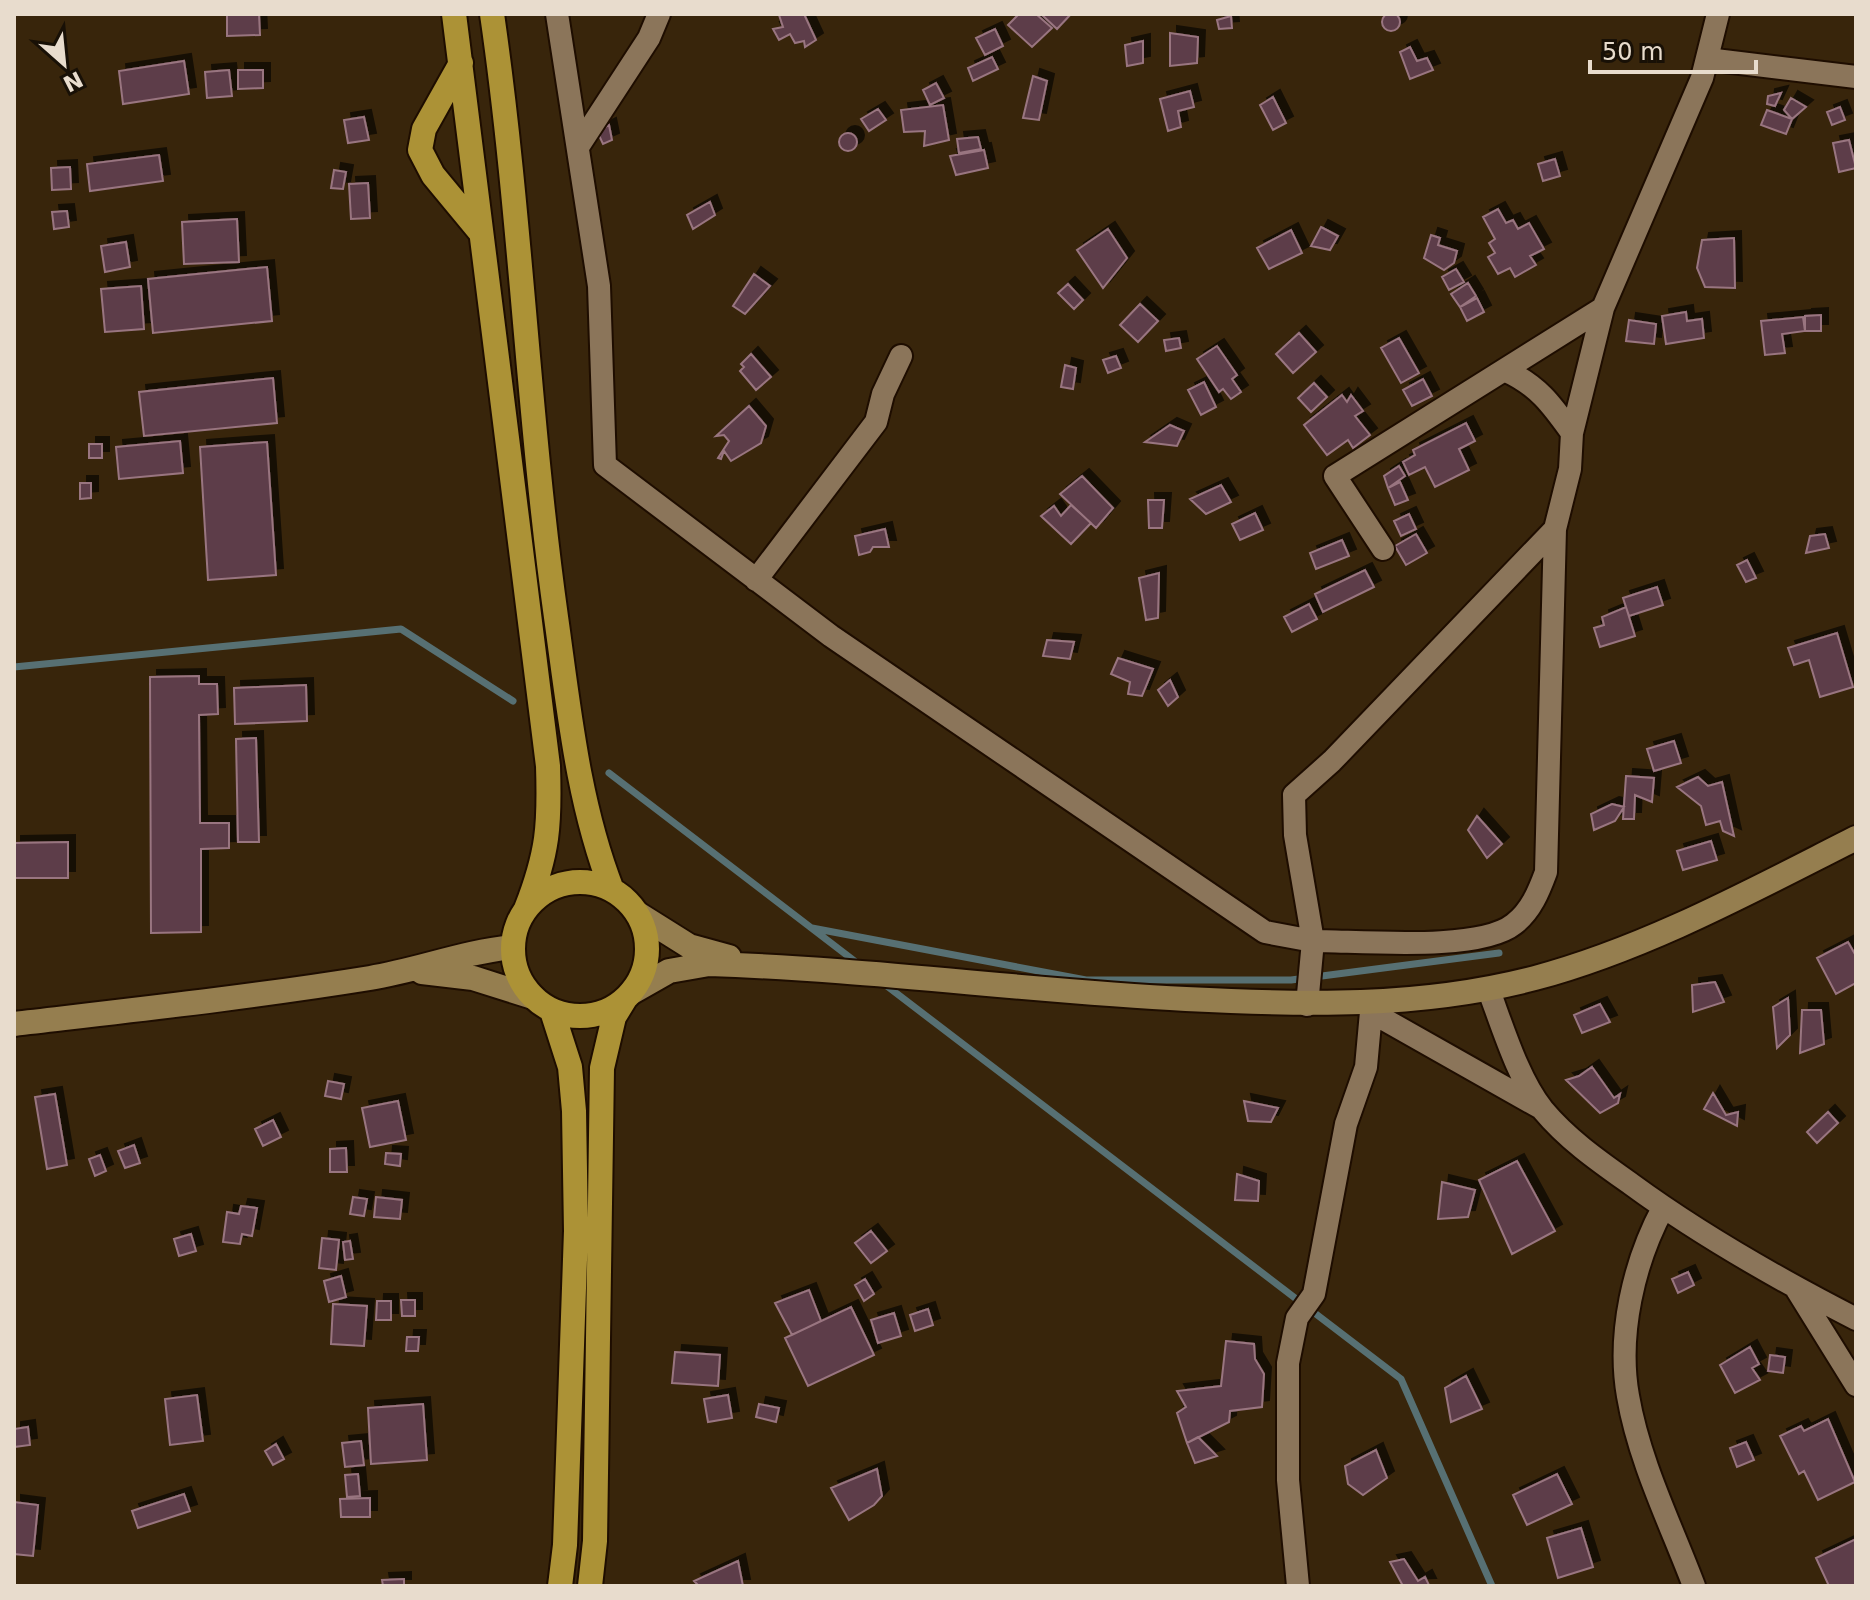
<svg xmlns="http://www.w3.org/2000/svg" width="1870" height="1600" viewBox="0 0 1870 1600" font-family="'DejaVu Sans',sans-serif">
	<defs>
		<filter id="shadow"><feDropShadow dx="7" dy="-7" stdDeviation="0" flood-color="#0009"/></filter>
	</defs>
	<rect width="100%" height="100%" fill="#38250b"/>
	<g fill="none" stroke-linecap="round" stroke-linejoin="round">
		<path stroke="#577073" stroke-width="7" d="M14 667 401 629 513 701
			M609 773 861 966
			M812 928 1086 980H1291L1499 953
			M883 983 1401 1379 1492 1586"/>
	</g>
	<path fill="#5d3d48" stroke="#997580" stroke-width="2" filter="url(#shadow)" d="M1382 22a9 9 0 1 1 18 0a9 9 0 1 1-18 0Z
		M227 14H259L260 35 227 36Z
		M804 14 816 40 805 47 804 41 795 43 790 34 779 40 773 29 783 27 779 15Z
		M1019 14H1036L1052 28 1032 47 1008 25Z
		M1041 14H1071L1057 29Z
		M1231 16 1232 28 1219 29 1217 20Z
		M995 29 1003 46 985 55 976 38Z
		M1170 33 1198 37 1197 63 1170 66Z
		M1143 41V63L1127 66 1125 45Z
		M1410 47 1417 61 1427 58 1433 70 1410 79 1400 52Z
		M992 57 998 69 973 81 968 68Z
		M184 61 189 94 123 104 119 71Z
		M229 70 232 96 207 98 205 72Z
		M238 70H263V88L238 89Z
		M1033 76 1047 81 1039 120 1023 118Z
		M936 83 944 98 930 105 923 90Z
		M1190 91 1194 107 1178 111 1181 127 1168 131 1160 99Z
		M1781 93 1775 106 1767 104 1768 96Z
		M1273 97 1286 123 1273 130 1260 105Z
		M1791 98 1806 107 1792 119 1784 110Z
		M943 105 949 140 924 146 925 131 904 132 901 110Z
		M1840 107 1845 120 1832 125 1827 112Z
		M878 109 886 120 869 131 861 119Z
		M1767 110 1792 119 1786 134 1761 125Z
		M364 117 369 140 348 143 344 120Z
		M609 125 612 140 603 144 597 131Z
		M839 142a9 9 0 1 1 18 0a9 9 0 1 1-18 0Z
		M978 137 981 149 959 153 957 139Z
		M1849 140 1856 168 1839 172 1833 143Z
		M984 150 988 168 956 175 950 156Z
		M159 155 163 181 90 191 87 164Z
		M1555 159 1560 176 1543 181 1538 164Z
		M70 167 71 189 52 190 51 168Z
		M334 170 346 172 343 189 331 188Z
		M368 183 370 218 351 219 349 184Z
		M710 202 715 215 693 229 687 215Z
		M1498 209 1506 223 1513 220 1518 229 1529 223 1544 249 1530 256 1536 265 1515 277 1510 268 1498 274 1488 257 1495 253 1489 243 1495 239 1483 217Z
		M67 211 69 227 54 229 52 212Z
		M237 219 239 262 184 264 182 222Z
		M1321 227 1338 236 1330 250 1311 246Z
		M1108 229 1127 258 1103 288 1077 250Z
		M1291 230 1302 253 1269 269 1257 248Z
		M1431 235 1440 238 1438 245 1457 251 1454 263 1444 270 1424 258Z
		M1734 238 1735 288 1705 287 1697 268 1702 240Z
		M126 242 130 267 105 272 101 246Z
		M267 267 272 321 153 333 148 279Z
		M1456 269 1464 282 1449 290 1442 277Z
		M754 274 770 286 745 314 733 306Z
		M1468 283 1476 296 1460 307 1451 294Z
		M1068 284 1083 300 1074 309 1058 293Z
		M141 286 144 329 105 332 101 289Z
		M1477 298 1484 312 1467 321 1460 307Z
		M1140 304 1158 321 1138 342 1120 325Z
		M1686 312 1687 321 1702 319 1704 338 1666 344 1662 316Z
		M1821 315V331H1805V316Z
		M1803 317 1805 331 1782 334 1785 353 1765 355 1761 321Z
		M1629 320 1656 324 1654 344 1626 341Z
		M1299 333 1316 352 1293 373 1276 354Z
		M1179 338 1181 348 1166 351 1164 340Z
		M1399 338 1419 373 1401 383 1381 348Z
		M1217 346 1237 375 1232 379 1241 392 1231 399 1223 389 1219 392 1197 359Z
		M751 354 771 377 756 390 740 371 744 367 741 364Z
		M1116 356 1121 368 1108 373 1103 360Z
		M1065 365 1076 368 1073 389 1061 387Z
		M273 378 277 423 144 436 139 392Z
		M1423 379 1432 396 1412 406 1403 390Z
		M1204 382 1216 407 1201 415 1188 390Z
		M1314 383 1327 397 1311 412 1298 398Z
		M1342 395 1347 402 1351 395 1363 411 1355 416 1370 435 1353 448 1348 440 1327 455 1304 425Z
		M749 406 766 426 761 443 731 461 724 451 721 459 718 458 729 441 724 435 716 436Z
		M1466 423 1475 441 1459 449 1469 470 1435 487 1425 467 1409 475 1403 462 1415 455 1413 450Z
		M1170 425 1184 431 1177 446 1145 442Z
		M180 441 183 473 119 479 116 447Z
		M267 442 276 575 208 580 200 447Z
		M89 444H102V458H89Z
		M1399 466 1405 476 1388 488 1384 476Z
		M1082 476 1113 508 1096 528 1060 494Z
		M1400 482 1408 500 1395 505 1388 488Z
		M80 483H91V498L80 499Z
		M1221 485 1231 502 1206 514 1190 499Z
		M1148 500H1164L1162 528H1149Z
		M1071 505 1091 523 1071 544 1041 516 1054 506 1061 516Z
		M1255 513 1263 530 1240 540 1232 524Z
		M1409 514 1416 529 1401 536 1394 521Z
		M885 529 889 547H873L870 552 859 555 855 536Z
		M1416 534 1427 553 1406 565 1395 546Z
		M1825 534 1829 548 1806 553 1810 536Z
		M1342 540 1349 556 1316 569 1310 553Z
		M1747 560 1756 578 1746 582 1737 565Z
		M1365 570 1374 587 1323 612 1315 594Z
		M1159 573 1158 618 1146 620 1139 578Z
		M1657 587 1663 605 1629 616 1623 598Z
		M1309 604 1317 619 1292 632 1284 617Z
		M1626 607 1635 636 1600 647 1594 628 1604 625 1602 617Z
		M1837 633 1853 687 1820 697 1809 660 1794 665 1788 648Z
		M1047 640 1074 642 1070 659 1043 656Z
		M1118 658 1153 669 1142 696 1128 694 1130 682 1111 674Z
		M199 676V684H217L218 714 199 715 200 823H229V848L201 849V932L151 933 150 677Z
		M1170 680 1178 697 1168 706 1158 690Z
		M306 685 307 721 235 724 234 688Z
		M256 738 259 842H238L236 739Z
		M1674 741 1681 763 1654 771 1647 749Z
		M1626 776 1654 778 1652 802 1635 795 1634 819H1623Z
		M1698 777 1708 786 1722 782 1734 836 1723 831 1720 821 1706 825 1701 806 1677 787Z
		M1612 804 1624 807 1615 821 1594 830 1591 814Z
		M1477 816 1502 844 1487 858 1468 830Z
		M1711 841 1717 860 1683 870 1677 851Z
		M68 842V878H14V843Z
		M1848 942 1856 956V983L1836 994 1817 958Z
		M1715 982 1724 1002 1693 1012 1692 985Z
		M1788 998 1790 1035 1777 1048 1773 1007Z
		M1600 1004 1610 1022 1582 1033 1574 1015Z
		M1802 1010H1821L1824 1044 1800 1053Z
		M1592 1067 1614 1098 1620 1094 1618 1103 1600 1113 1566 1080 1579 1076Z
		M328 1081 344 1084 341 1099 325 1096Z
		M1713 1093 1726 1115 1738 1112 1737 1126 1704 1109Z
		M55 1094 67 1165 47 1169 35 1097Z
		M398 1101 406 1140 370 1147 362 1108Z
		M1244 1101 1278 1108 1271 1122 1248 1121Z
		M1828 1112 1838 1123 1817 1143 1807 1132Z
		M273 1120 281 1137 263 1146 255 1129Z
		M134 1145 140 1163 125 1168 118 1151Z
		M346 1148 347 1172H330V1149Z
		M386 1153 401 1154 400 1166 385 1164Z
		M100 1155 106 1171 95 1176 89 1159Z
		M1517 1161 1555 1231 1512 1254 1479 1180Z
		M1237 1174 1259 1181 1258 1201 1235 1200Z
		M1442 1182 1475 1190 1468 1217 1438 1219Z
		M353 1197 367 1199 364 1216 350 1214Z
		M376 1197 402 1200 400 1219 374 1217Z
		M241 1206 257 1208 252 1236 242 1234 240 1244 223 1242 227 1212 239 1214Z
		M871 1231 887 1251 871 1263 855 1243Z
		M191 1234 196 1251 179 1256 174 1239Z
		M322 1238 339 1240 336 1270 319 1268Z
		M350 1241 353 1259 345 1260 343 1242Z
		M1688 1272 1694 1285 1678 1293 1672 1279Z
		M341 1276 346 1297 329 1302 324 1281Z
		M865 1279 874 1294 864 1301 855 1285Z
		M809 1290 821 1321 792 1335 775 1303Z
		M401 1300H415V1316H402Z
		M377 1301H391V1320H376Z
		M333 1304 367 1306 364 1346 331 1344Z
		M851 1307 874 1355 808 1386 785 1338Z
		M928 1309 933 1325 915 1331 910 1315Z
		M894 1313 901 1336 878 1343 871 1320Z
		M407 1337H419L418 1351H406Z
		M1226 1341 1254 1344 1255 1359 1264 1374 1262 1407 1230 1411 1229 1422 1187 1443 1177 1413 1186 1407 1177 1391 1221 1386Z
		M1750 1347 1759 1364 1752 1368 1760 1380 1735 1393 1720 1365Z
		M675 1352 720 1355 718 1386 672 1383Z
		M1770 1355 1785 1357 1783 1373 1768 1371Z
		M1466 1376 1482 1409 1451 1422 1445 1388Z
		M197 1395 203 1441 170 1445 165 1399Z
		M728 1395 732 1418 708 1422 704 1399Z
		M423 1404 427 1460 371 1464 368 1408Z
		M759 1404 779 1408 776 1422 756 1417Z
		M1828 1419 1855 1482 1818 1500 1804 1471 1799 1474 1780 1436 1801 1426 1804 1431Z
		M28 1427 30 1445 14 1447V1429Z
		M1198 1437 1217 1456 1195 1463 1187 1443Z
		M361 1441 364 1465 345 1467 342 1443Z
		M1746 1442 1754 1460 1737 1467 1730 1448Z
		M276 1444 284 1459 273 1465 265 1451Z
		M1376 1450 1387 1478 1363 1495 1348 1484 1345 1466Z
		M877 1469 882 1496 874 1505 849 1520 831 1488Z
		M358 1474 360 1496 347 1497 345 1475Z
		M1557 1474 1572 1504 1527 1525 1513 1495Z
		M184 1494 190 1511 138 1528 132 1511Z
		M370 1498V1517H341L340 1499Z
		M14 1502 38 1505 33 1556 14 1554Z
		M1581 1528 1593 1567 1558 1578 1547 1538Z
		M1856 1539V1586H1829L1816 1558Z
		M1404 1559 1418 1581 1425 1577 1429 1585 1403 1586 1390 1562Z
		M738 1561 743 1586H699L694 1581Z
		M404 1579V1586H383L382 1580Z"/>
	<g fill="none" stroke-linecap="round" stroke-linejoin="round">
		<g stroke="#1e0d00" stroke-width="26">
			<path id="street" d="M557 14 599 286 605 465 831 636 1265 932 1313 941 1295 835 1294 795 1332 761 1555 529
				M1707 59 1856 77
				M578 147 649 38 659 14
				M1504 370C1537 384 1552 405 1572 433
				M1383 549 1335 476 1603 308
				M756 580 876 422 883 394 901 356
				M1488 988C1502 1025 1518 1079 1543 1110 1568 1140 1600 1162 1631 1184 1702 1236 1778 1279 1856 1319
				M1307 1005 1313 941C1361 941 1479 952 1514 924 1531 911 1539 891 1546 872L1555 529 1570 469 1572 433 1603 308 1702 78 1718 14
				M1371 1012 1541 1108
				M1663 1208C1634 1262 1617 1334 1628 1396 1639 1461 1671 1525 1694 1586
				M1797 1290 1856 1385
				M1298 1586 1288 1480V1363L1297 1318 1314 1294 1346 1124 1366 1067 1371 1012 1368 1003"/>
		</g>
		<g stroke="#1e0d00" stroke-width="28">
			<path id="secondary" d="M638 914 689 946 729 957
				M422 972 473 978 533 997
				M632 992 669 971 709 964C868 969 1027 991 1186 999 1303 1005 1420 1008 1535 978 1647 948 1753 890 1856 838
				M14 1024C133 1010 252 997 370 978 419 970 463 952 513 947"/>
		</g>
		<g stroke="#1e0d00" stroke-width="28">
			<path id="highway" d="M454 14 548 766C550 825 548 853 526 909
				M492 14C521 214 528 417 556 617 569 710 578 803 612 890
				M461 63 424 129 420 150 433 175 481 233
				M513 949a67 67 0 1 1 134 0a67 67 0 1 1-134 0Z
				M552 1011 570 1067 574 1111 576 1231 565 1545 560 1586
				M590 1586 595 1541 602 1068 614 1017 625 999"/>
		</g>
		<use href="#street" stroke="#8b755a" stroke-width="22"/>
		<use href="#secondary" stroke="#957e4f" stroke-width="24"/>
		<use href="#highway" stroke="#ac9236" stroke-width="24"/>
	</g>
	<rect width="1870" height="1600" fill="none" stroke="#e8dccd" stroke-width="32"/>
	<g transform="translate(64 64) rotate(153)" stroke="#181006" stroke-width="6" paint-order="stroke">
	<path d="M0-6L14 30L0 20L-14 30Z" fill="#e8dccd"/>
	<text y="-12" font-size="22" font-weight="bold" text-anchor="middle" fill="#e8dccd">N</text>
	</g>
	<path d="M1590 60v12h166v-12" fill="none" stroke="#e8dccd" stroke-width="4"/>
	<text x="1602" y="60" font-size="24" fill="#e8dccd" stroke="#181006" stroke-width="6" paint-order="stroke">50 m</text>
</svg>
